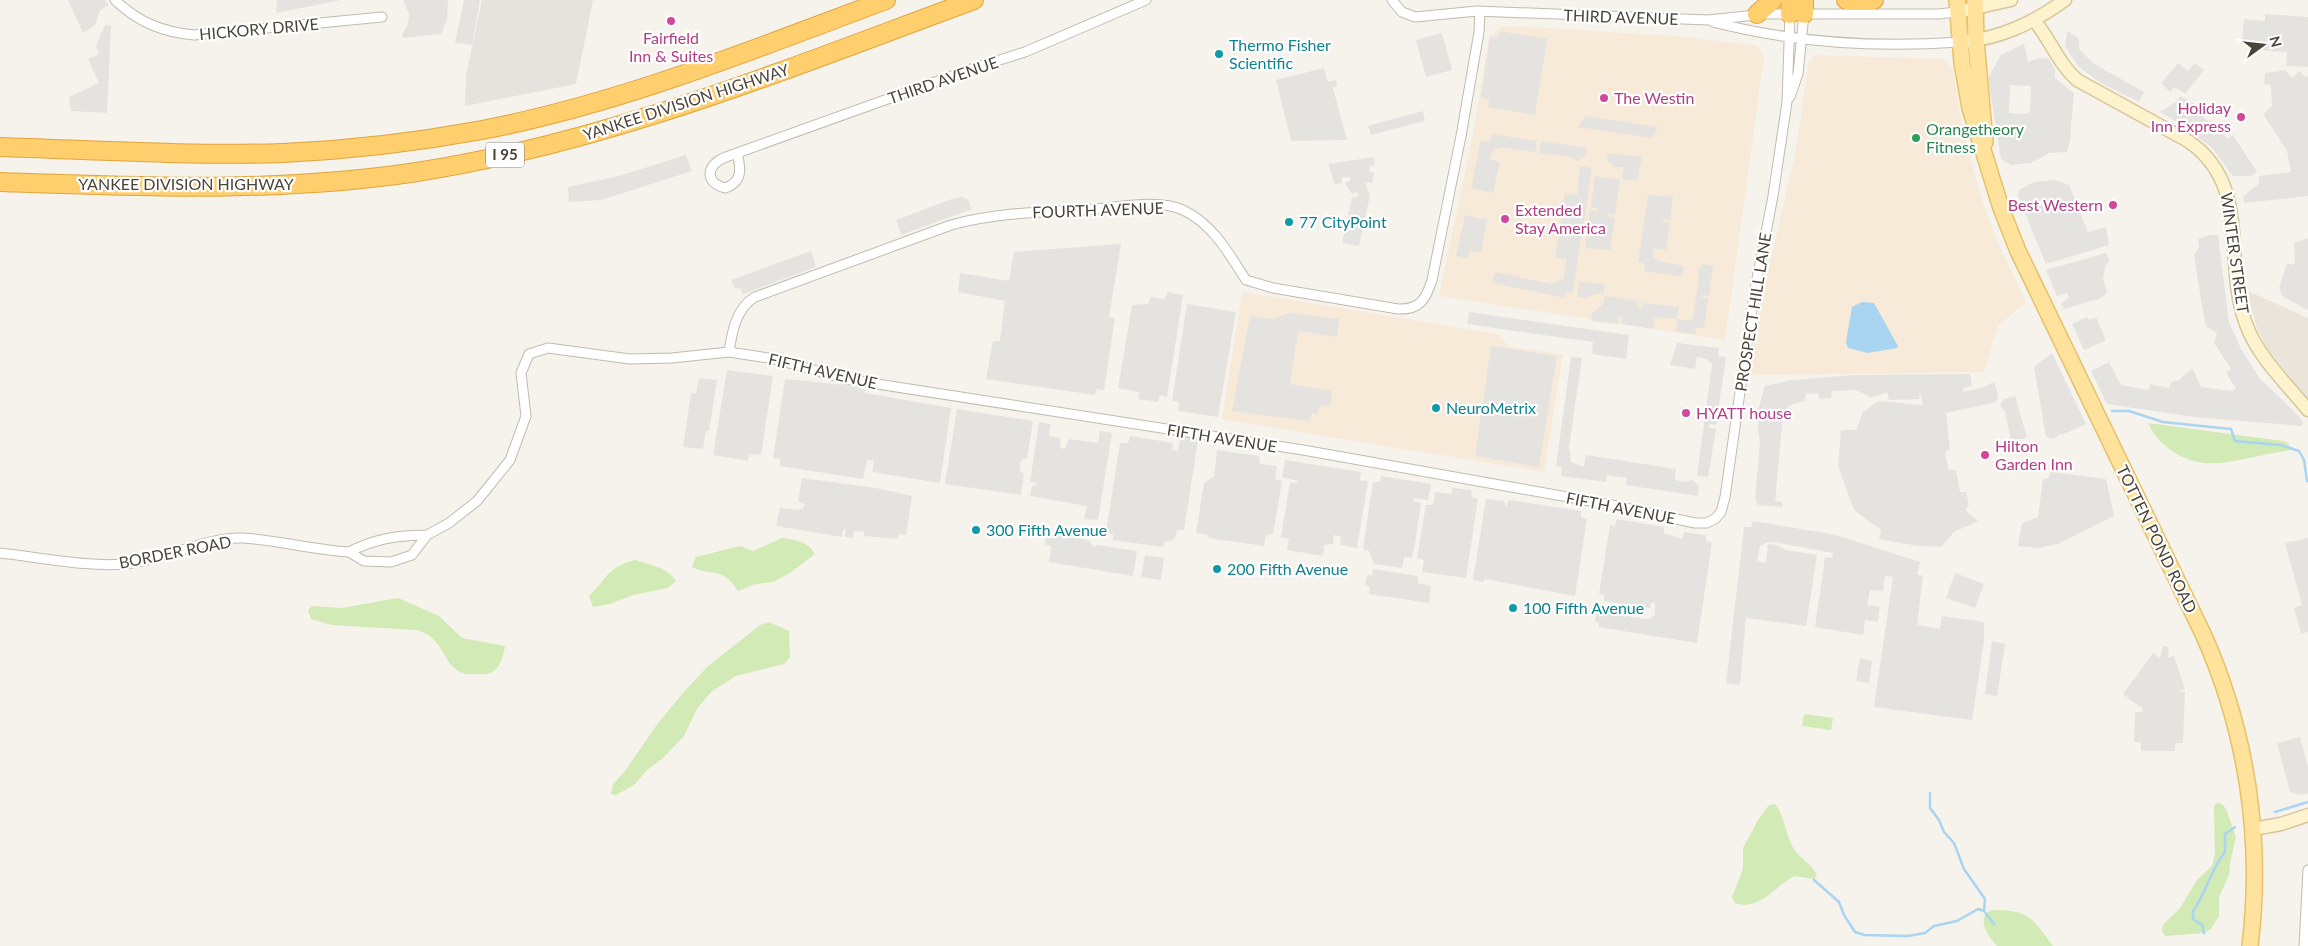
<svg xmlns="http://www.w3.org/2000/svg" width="2308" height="946" viewBox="0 0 2308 946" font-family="Lato,sans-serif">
	<rect width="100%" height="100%" fill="#f6f3ec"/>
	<path fill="#eae5da" d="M2246 290 2308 318V400L2269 351 2257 328Z"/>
	<path fill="#f7ead8" d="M1511 26 1676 36 1758 46 1764 57 1725 340 1439 296 1474 130 1489 37 1500 28Z
		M1818 55 1943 59 1953 70 1963 131 1982 200 1998 243 2026 302 1998 326 1984 372 1750 375 1757 320 1795 155 1809 61 1814 56Z
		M1242 292 1498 334 1509 347 1563 354 1544 472 1222 419Z"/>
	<path fill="#e6e2dd" d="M482 0H593L576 84 465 106 466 75Z"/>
	<path fill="#d2eab5" d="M2148 423 2283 441 2288 443 2291 450C2266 453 2242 461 2218 463 2189 466 2160 449 2148 423Z
		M782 538C795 540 808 541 815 554L790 573 773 582 756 584 738 591C722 566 714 577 692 567L696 557 740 546 753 551Z
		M635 560C648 564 669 568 676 581L668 588 633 595 610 604 593 607 589 596C608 578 607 567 635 560Z
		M398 598 439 616 462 638 505 646C503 660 497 676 482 674 476 674 467 675 462 673 441 664 445 637 416 630L332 625 311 619 308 610 312 606 342 608Z
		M769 622 789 631 790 657 784 664 736 676 711 692 697 709 684 736 662 759 647 770 634 785 616 795 611 794 613 784 625 771 658 723 682 694 707 667 760 625Z
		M1804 714 1833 718 1831 730 1802 726Z
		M2217 803 2222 804 2226 809 2236 837 2230 863 2229 875 2219 897V916L2211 929 2204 933 2165 936 2162 931 2163 925 2180 908 2197 880 2212 866 2215 853 2214 806Z
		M1775 804C1786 818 1785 837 1796 852 1803 861 1812 864 1817 875L1814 879 1794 876C1776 886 1757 912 1735 903L1732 897 1743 869V848L1758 820 1769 805Z
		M1992 910C2030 910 2032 918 2053 946H1997C1989 936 1979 925 1986 913Z"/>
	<path fill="#e5e3e0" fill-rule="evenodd" d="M68 0H104L109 5 100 10 95 25 83 33Z
		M277 0H341L276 13Z
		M403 0H448L447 20 441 34 404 38 402 35 408 24 409 14Z
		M464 0H480L472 45 455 43Z
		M2265 14 2308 17V67L2286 66 2287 52 2252 50 2253 42 2242 41 2244 19 2265 21Z
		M105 25 111 26 107 113 71 111 69 97 99 83 88 59 99 54 96 46Z
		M1499 31 1547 39 1535 115 1488 107 1489 99 1481 98 1490 37 1497 38Z
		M2067 31 2079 38V49L2094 64 2144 92 2139 102 2099 82 2078 66 2065 46Z
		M1442 33 1452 70 1426 77 1416 40Z
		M2024 44 2028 62 2039 58 2049 59 2055 70V78L2074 93 2070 140 2067 152 2049 153 2031 163 2011 165 2001 159 1988 78 2001 55ZM2010 85 2031 86 2030 112 2025 114 2009 113Z
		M2178 63 2188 71 2195 63 2204 70 2185 94 2175 87 2170 92 2161 83Z
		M1324 68 1328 82 1336 80 1337 86 1333 88 1347 140 1291 141 1276 80Z
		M2285 70 2292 78 2300 71 2305 77 2308 76V196L2244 203 2243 196 2259 184V176L2291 172 2287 151 2263 114 2272 106 2271 85 2264 84 2265 73Z
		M2180 96 2207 111 2204 118 2218 126 2227 139 2233 135 2257 172 2250 176H2233L2212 148 2182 125 2160 112 2177 101Z
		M1423 111 1425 121 1371 135 1368 126Z
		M1586 116 1658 127 1652 138 1578 127Z
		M1491 134 1537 141 1535 152 1502 147 1494 149 1489 159 1500 162 1493 193 1471 188 1481 140 1490 142Z
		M1541 141 1587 148 1586 155 1577 161 1571 157 1539 153Z
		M1608 153 1642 157 1637 181 1622 179 1624 167H1614L1607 160Z
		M686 155 692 171 601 200 569 202 568 187 619 176Z
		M1374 157 1375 165 1370 166 1369 171 1374 173 1372 183 1365 182 1370 195 1359 246 1342 243 1352 198 1359 196 1357 192 1352 194 1345 183 1351 180 1349 177H1342V183L1335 185 1328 164Z
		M1580 166 1592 168 1583 230 1576 228 1575 231 1582 232 1573 293 1566 292 1565 298 1492 283 1495 272 1551 284 1563 279 1567 259 1555 257 1565 193 1577 195Z
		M1595 176 1620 180 1615 214 1608 213 1607 216 1615 218 1610 250 1585 248 1590 210 1597 211 1598 208 1591 207Z
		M2055 180 2069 185 2088 232 2106 227 2109 245 2046 264 2018 196 2019 190 2034 182Z
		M1648 195 1673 197 1670 220 1663 219V222L1670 223 1666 250 1653 248V253L1654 258 1659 261 1684 266 1682 277 1644 271 1645 264 1638 262Z
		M962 197 968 200 972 209 901 235 896 220 952 199Z
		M1465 215 1487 220 1481 253 1470 251 1468 258 1456 256Z
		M2209 235H2218L2229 322 2241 349 2260 379 2294 411 2303 422 2302 426 2195 417 2107 404 2091 371 2109 362 2121 385 2148 390 2150 384 2169 388 2171 382 2179 380 2192 368 2201 387 2233 391 2236 388 2226 373 2231 369 2214 343 2217 332 2206 327 2201 300 2194 254 2199 248 2198 239Z
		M2308 238V310L2282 296 2279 288 2287 263 2293 265 2295 262 2294 243Z
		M1121 244 1109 317 1115 318 1104 390 1096 389 1095 395 986 379 993 341H1000L1005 301 958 292 960 273 1009 281 1014 252Z
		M811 251 816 267 743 294 740 288 735 289 731 280Z
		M2106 253 2110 262 2106 264 2103 278 2107 293 2101 298 2064 309 2061 303 2069 298 2067 293 2057 296 2046 270Z
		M1703 264 1713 266 1709 296 1702 295 1701 297 1708 298 1704 328H1696L1695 334 1676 332 1678 319 1690 321 1693 317 1699 276 1697 270Z
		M1580 282 1605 284 1603 294H1596L1585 298 1577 297Z
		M1167 292 1183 295 1167 397 1160 395 1158 402 1138 399 1139 392 1118 388 1132 305 1148 304 1150 297 1165 299Z
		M1605 296 1639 301 1638 309H1642L1643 303 1679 307 1677 319 1655 317 1653 329 1622 324 1623 317 1619 316 1617 324 1591 321 1592 314 1604 303Z
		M1187 304 1236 312 1218 417 1178 411 1179 402 1172 401Z
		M1469 312 1629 335 1626 359 1592 354 1593 342 1467 324Z
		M1290 313 1339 319 1337 337 1298 331 1290 384 1332 391 1330 407 1320 405 1317 415 1312 413 1309 421 1232 411 1250 316 1273 319Z
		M2087 317 2089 320 2096 317 2106 340 2084 350 2072 324Z
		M1677 343 1719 348 1718 356 1726 357 1716 425 1709 424V428L1716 429 1708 477 1697 476 1712 364 1706 359 1697 357 1695 369 1670 365Z
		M1491 346 1557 356 1539 467 1475 456Z
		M2052 353 2086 424 2062 435 2061 433 2054 439 2046 437 2034 367Z
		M1571 357 1582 358 1569 447 1571 462 1584 467 1586 455 1676 469 1675 480 1685 482 1693 480 1699 487 1698 496 1626 485 1627 478 1607 475 1606 482 1561 476 1562 467 1556 466Z
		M727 370 773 376 761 455 749 454 748 461 713 455Z
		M1970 374 1972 386 1963 388V392L1981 388 1994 382 1998 395 1996 402 1946 413 1950 449 1945 452 1948 468 1950 470H1956L1960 492H1966L1969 505 1965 510 1978 521 1954 532 1941 547 1918 546 1879 539 1881 530 1854 510 1838 466 1841 430H1856L1863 412 1878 401 1923 405 1920 392 1919 399 1889 400 1887 392 1872 398 1856 390 1832 391 1831 398 1820 399 1818 393 1806 394 1805 401 1789 405 1783 415 1775 501 1782 502 1783 507 1758 505 1755 498 1760 442 1758 431V410L1765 386 1792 380 1855 375Z
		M699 378 717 380 709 431H706L703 449 683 447 691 393H696Z
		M785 379 844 385 865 389V393L951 408 940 483 872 472 874 461 867 460 863 479 780 466V459L773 458Z
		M2015 396 2027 438 2011 441 2005 412 2000 405 2004 399Z
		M957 409 1033 421 1027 459H1023L1020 463V471L1024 474 1021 495 945 484Z
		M1039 422 1051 424 1049 436 1061 438 1060 448 1065 449 1069 439 1098 443 1100 431 1112 433 1098 520 1084 519 1087 506 1030 496 1032 486H1036L1037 483 1030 482Z
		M1182 431 1199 434 1184 530H1177L1175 538 1171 541 1164 542 1163 547 1113 540V534L1106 532 1120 443H1128L1130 436 1173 443 1172 449 1176 451 1178 450Z
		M1217 450 1259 456 1260 464 1277 466 1275 479 1282 481 1273 534 1266 535 1264 546 1208 538 1209 535 1196 533 1204 483 1214 476Z
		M1285 460 1361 472 1360 480 1368 481 1357 548 1340 545 1341 537 1334 535 1333 544 1324 545 1323 556 1287 550 1289 539 1281 537 1290 482 1297 483 1298 481 1282 477Z
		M2051 472 2106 479 2114 516 2058 544 2038 548 2018 546 2022 523 2038 517 2043 479 2048 478Z
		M1381 476 1431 484 1428 500 1415 498 1413 500 1415 502 1421 503 1415 544 1412 557H1404L1402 568 1374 564 1369 551 1363 549 1373 482H1380Z
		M802 478 876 488 912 496 906 535 899 534 898 539 864 536V532L854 531 853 538 845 537 846 529H843L842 537 776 526 780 508 798 510 804 508 805 504 798 502Z
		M1453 488 1472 490 1471 497 1478 499 1466 578 1422 572 1424 560 1417 558 1426 505H1433L1435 492 1451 494Z
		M1486 499 1504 501 1506 507 1509 500 1581 511V517L1587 519 1575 596 1485 579 1484 582 1473 580Z
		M1617 519 1664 527V533L1682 539 1684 532 1706 535V541L1712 543 1697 643 1599 627V623L1595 622 1597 607 1630 613 1631 617 1647 619 1652 618 1655 614V603H1651L1650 608 1635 606 1604 601V595L1599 594 1610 525 1615 526Z
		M1753 521 1836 535 1920 562 1917 574 1923 576 1917 625 1940 629 1942 616 1984 622V641L1972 720 1874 707 1893 577 1885 576 1883 591 1870 590 1867 605 1880 607 1878 622 1865 620 1863 635 1815 627 1825 557 1832 558 1833 553 1774 542H1767L1760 546 1757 561 1766 563 1768 544 1776 545 1786 550 1817 555 1806 626 1746 618 1740 685 1726 683 1744 527H1751Z
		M1047 534 1089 540 1094 547 1097 545 1137 551 1133 576 1049 562 1051 546 1045 545Z
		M2308 538V632L2301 634 2294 608 2302 605 2285 543Z
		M1145 555 1164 558 1161 580 1141 577Z
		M1373 569 1418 576V583L1431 586 1429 603 1369 594 1370 587 1365 585 1367 575H1372Z
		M1955 573 1984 584 1975 608 1946 598Z
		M1992 641 2005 644 1997 696 1985 694Z
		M2163 646 2169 647 2168 658 2174 656 2185 689 2178 691 2185 692 2183 743H2175V751H2141V742H2134L2135 712H2142L2143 709 2123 694 2153 653 2160 658Z
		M1860 658 1872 661 1869 683 1856 681Z
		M2300 737 2308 767V793L2301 795 2290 792 2277 743Z"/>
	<path fill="#a9d4f2" d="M1862 302 1874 303 1898 346 1897 348 1868 353 1848 348 1846 342 1852 307Z"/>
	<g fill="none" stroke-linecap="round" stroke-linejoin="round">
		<path stroke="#a9d4f2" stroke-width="2.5" d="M2112 411H2129L2163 422 2231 429 2235 441 2281 445 2299 451 2304 460 2307 481
			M1930 793V808L1939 820 1944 832 1954 843 1964 869 1985 899 1984 911
			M2275 812 2308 802
			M1814 880 1839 902 1844 915 1855 932 1865 935 1908 936 1925 933 1934 926 1957 921 1978 909 1984 911 1994 924
			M2204 933 2202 925 2193 919V911C2207 892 2210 870 2225 852V834L2235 827"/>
		<g stroke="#c2bbae" stroke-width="11">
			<path id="street" d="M115 0C138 22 162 32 194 35L382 17
				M1392 0 1402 12 1415 17 1477 11 1708 20 1766 14H1938L1957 12
				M1713 22C1794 43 1877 48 1960 42
				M1790 97 1798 74 1804 14
				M737 153C741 168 743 182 725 188 703 182 707 164 726 157L974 68 1025 52 1146 0
				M729 352C732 332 736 308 755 297L951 225C997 212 1047 212 1095 209 1122 207 1158 199 1183 210 1213 224 1229 254 1246 280L1273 288 1398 309C1420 310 1426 299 1432 280L1461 136 1479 32 1480 11
				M349 552C374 539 398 535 427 535
				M0 553C38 557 95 569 132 563 169 558 206 537 243 538 278 540 314 550 349 552L364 561 391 562 412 555 427 535 449 523 477 501 510 460 526 416 521 373 529 354 548 348 630 359 672 358 729 352 775 359 845 379 1303 450 1607 504 1695 523H1707L1716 518 1721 512 1725 497 1754 294 1773 196 1787 102 1790 14
				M2304 946 2308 870"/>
		</g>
		<g stroke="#d6c79b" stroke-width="15">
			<path id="secondary" d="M1957 12 2011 0
				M2034 20C2050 39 2058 63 2077 80L2188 141C2253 185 2222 261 2246 324 2258 357 2286 383 2308 410
				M1960 42C2000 39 2033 23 2065 0
				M2253 829 2281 824 2308 815"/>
		</g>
		<g stroke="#e6c16a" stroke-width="18">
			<path id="primary" d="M1957 0 1962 63 1970 108 2001 208 2018 251 2204 636C2247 733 2263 840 2250 946
				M1975 0 1976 41 1985 142"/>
		</g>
		<g stroke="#e0a43c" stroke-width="20">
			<path id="highway" d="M1804 0V14
				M1846 0H1874
				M1757 14 1773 0
				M1790 14 1791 0
				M0 147C94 150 189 156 283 153 350 150 417 142 482 130 622 103 754 49 886 0
				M0 182C140 187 278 193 417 172 611 142 791 67 974 0"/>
		</g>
		<use href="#street" stroke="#fff" stroke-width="9"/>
		<use href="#secondary" stroke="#fff3cd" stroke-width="12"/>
		<use href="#primary" stroke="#ffe39c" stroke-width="15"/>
		<use href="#highway" stroke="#ffcf6e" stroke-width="18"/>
	</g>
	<g fill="#d1479c" stroke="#fff" stroke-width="2">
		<circle cx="671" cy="21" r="5"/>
		<circle cx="1604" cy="98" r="5"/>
		<circle cx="2241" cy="117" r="5"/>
		<circle cx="2113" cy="205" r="5"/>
		<circle cx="1505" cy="219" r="5"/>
		<circle cx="1686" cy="413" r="5"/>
		<circle cx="1985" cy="455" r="5"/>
	</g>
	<g fill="#0f9aa8" stroke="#fff" stroke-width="2">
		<circle cx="1219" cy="54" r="5"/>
		<circle cx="1289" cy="222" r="5"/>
		<circle cx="1436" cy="408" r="5"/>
		<circle cx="976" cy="530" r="5"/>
		<circle cx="1217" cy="569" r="5"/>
		<circle cx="1513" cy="608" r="5"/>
	</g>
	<circle fill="#2e9e5b" stroke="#fff" stroke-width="2" cx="1916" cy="138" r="5"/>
	<g text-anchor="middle" stroke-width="4.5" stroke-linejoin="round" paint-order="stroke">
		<rect fill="#fff" stroke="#817c74" stroke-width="1" x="486" y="142.5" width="38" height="25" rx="4"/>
		<g font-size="15" font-weight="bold" fill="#4b4439">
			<text x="505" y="160">I 95</text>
		</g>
		<g font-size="16" fill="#4b4439" stroke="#fff">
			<text transform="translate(1621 17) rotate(2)" y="6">THIRD AVENUE</text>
			<text transform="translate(259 29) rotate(-5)" y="6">HICKORY DRIVE</text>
			<text transform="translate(943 80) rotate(-19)" y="6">THIRD AVENUE</text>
			<text transform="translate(686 102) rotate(-18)" y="6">YANKEE DIVISION HIGHWAY</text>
			<text x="186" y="190">YANKEE DIVISION HIGHWAY</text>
			<text transform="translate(1098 210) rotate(-2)" y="6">FOURTH AVENUE</text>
			<text transform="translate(2235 253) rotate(82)" y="6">WINTER STREET</text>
			<text transform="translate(1753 312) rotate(-81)" y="6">PROSPECT HILL LANE</text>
			<text transform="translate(823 371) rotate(13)" y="6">FIFTH AVENUE</text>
			<text transform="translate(1222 438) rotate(9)" y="6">FIFTH AVENUE</text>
			<text transform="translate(1621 508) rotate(11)" y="6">FIFTH AVENUE</text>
			<text transform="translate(2157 539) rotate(64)" y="6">TOTTEN POND ROAD</text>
			<text transform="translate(175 552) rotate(-11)" y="6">BORDER ROAD</text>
		</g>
		<g font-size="16" fill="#b23c85" stroke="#fff" text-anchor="start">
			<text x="671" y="44" text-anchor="middle">Fairfield<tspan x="671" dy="18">Inn &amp; Suites</tspan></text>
			<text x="1614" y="104">The Westin</text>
			<text x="2231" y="114" text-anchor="end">Holiday<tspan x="2231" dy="18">Inn Express</tspan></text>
			<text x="2103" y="211" text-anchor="end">Best Western</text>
			<text x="1515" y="216">Extended<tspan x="1515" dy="18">Stay America</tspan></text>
			<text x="1696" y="419">HYATT house</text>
			<text x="1995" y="452">Hilton<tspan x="1995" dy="18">Garden Inn</tspan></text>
		</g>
		<g font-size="16" fill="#0d838f" stroke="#fff" text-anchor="start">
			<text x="1229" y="51">Thermo Fisher<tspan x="1229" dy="18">Scientific</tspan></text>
			<text x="1299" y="228">77 CityPoint</text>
			<text x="1446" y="414">NeuroMetrix</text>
			<text x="986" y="536">300 Fifth Avenue</text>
			<text x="1227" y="575">200 Fifth Avenue</text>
			<text x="1523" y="614">100 Fifth Avenue</text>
		</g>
		<g font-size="16" fill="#27864d" stroke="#fff" text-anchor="start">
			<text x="1926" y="135">Orangetheory<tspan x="1926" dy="18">Fitness</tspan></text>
		</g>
	</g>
	<g transform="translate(2263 45) rotate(75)" stroke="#ffffff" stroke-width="4" paint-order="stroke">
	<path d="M0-4L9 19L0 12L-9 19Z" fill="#4b4439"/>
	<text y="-8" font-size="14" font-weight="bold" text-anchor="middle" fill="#4b4439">N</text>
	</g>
</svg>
